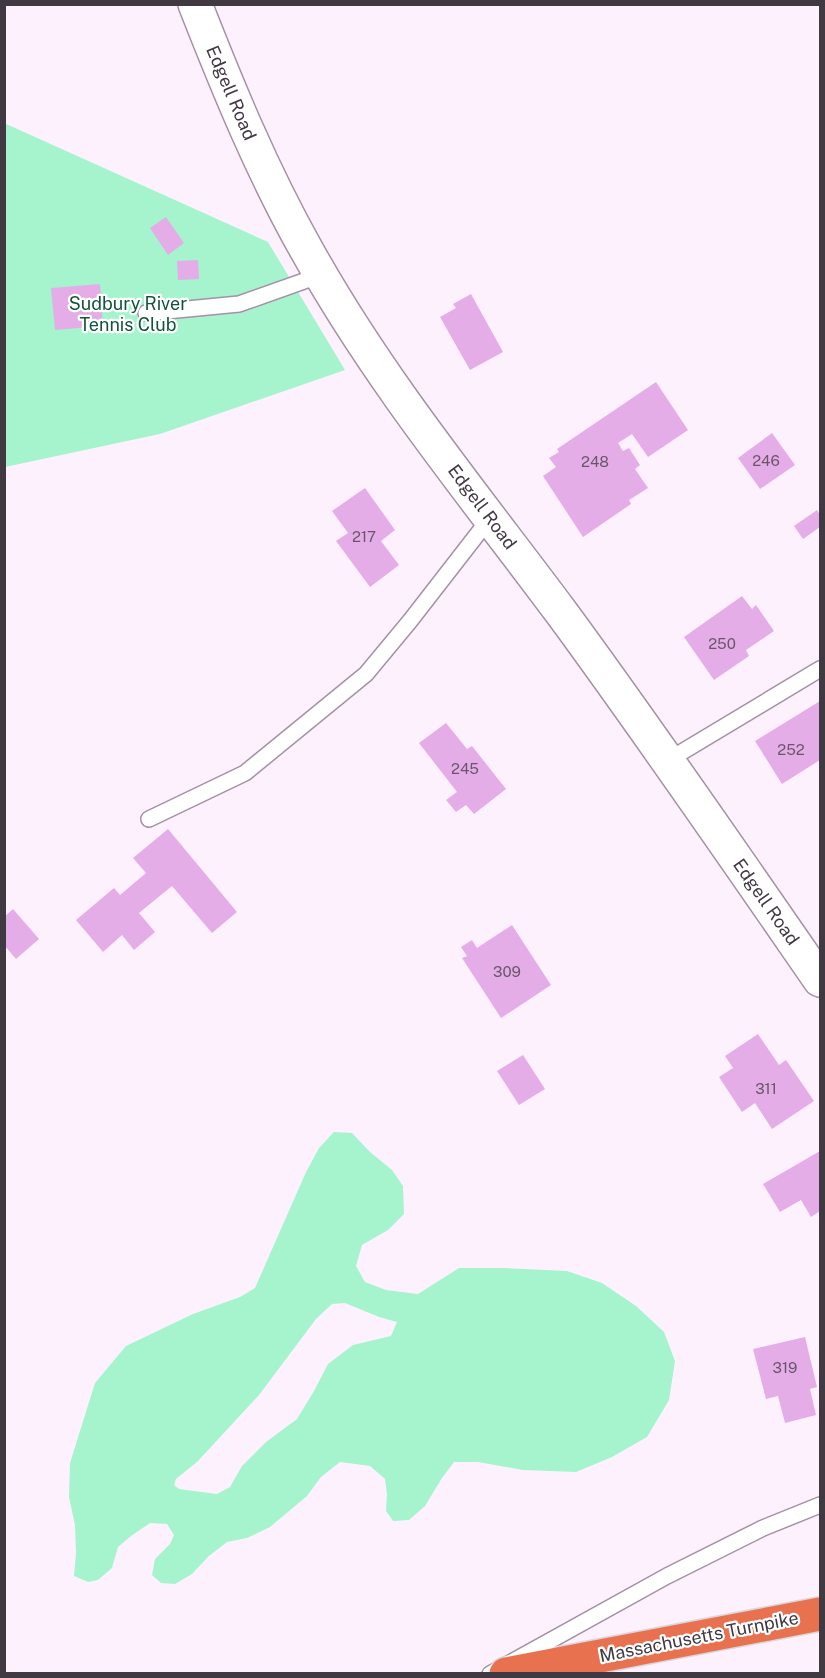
<svg xmlns="http://www.w3.org/2000/svg" width="825" height="1678" viewBox="0 0 825 1678" font-family="'Public Sans',sans-serif">
	<rect width="100%" height="100%" fill="#fef1fe"/>
	<path fill="#a5f4ce" fill-rule="evenodd" d="M4 123 268 242 345 370 160 434 5 467Z
		M334 1132 352 1133 370 1152 392 1170 403 1186 404 1214 388 1230 362 1245 356 1266 365 1282 386 1290 418 1294 459 1268H505L567 1271 602 1283 636 1306 664 1332 675 1361 669 1400 647 1437 612 1457 576 1472 523 1470 478 1462H454L442 1478 425 1506 409 1520 393 1521 386 1511 387 1494 385 1479 370 1466 340 1462 321 1477 307 1496 270 1527 247 1538 227 1542 209 1556 192 1574 175 1584 161 1583 152 1575 155 1559 170 1544 174 1535 167 1524 150 1523 131 1536 118 1547 112 1568 98 1580 88 1582 74 1576 76 1553 75 1525 69 1497 70 1463 95 1383 126 1346 193 1314 240 1297 255 1288 306 1172 319 1148ZM345 1303 379 1317 397 1322 391 1336 353 1345 328 1364 314 1391 297 1419 266 1442 242 1466 230 1487 217 1494 179 1489 174 1485 176 1479 198 1461 259 1395 316 1319 332 1304Z"/>
	<path fill="#e4ade8" d="M166 217 184 243 168 255 150 228Z
		M198 260 199 279 178 280 177 261Z
		M100 284 103 326 55 330 51 288Z
		M471 294 503 352 470 370 440 317 456 308 453 304Z
		M656 382 688 430 648 457 632 434 618 443 623 451 629 448 640 465 635 469 648 488 629 500 631 504 583 537 543 476 556 467 549 458 559 452 557 449Z
		M772 433 795 465 760 489 738 458Z
		M365 488 395 530 381 541 399 565 370 587 336 541 348 533 332 511Z
		M817 510 820 515V527L803 539 794 526Z
		M742 596 752 609 756 605 774 631 746 650 749 656 714 680 684 637Z
		M820 701V760L782 784 755 741Z
		M446 723 467 749 472 746 506 789 474 814 466 805 456 812 446 800 457 792 419 743Z
		M168 829 237 912 212 933 172 886 139 913 155 932 134 950 122 935 103 952 76 920 114 888 120 895 146 873 133 858Z
		M13 909 39 939 16 959 4 945V917Z
		M512 925 551 985 501 1018 462 958 467 956 461 947 472 940 477 948Z
		M758 1034 779 1065 786 1060 814 1101 772 1129 755 1103 742 1112 719 1077 733 1068 725 1056Z
		M523 1055 545 1089 519 1105 497 1071Z
		M820 1151V1211L811 1217 801 1200 780 1212 763 1184Z
		M805 1337 817 1387 810 1389 816 1415 785 1423 778 1396 766 1399 753 1349Z"/>
	<g fill="none" stroke-linecap="round" stroke-linejoin="round">
		<g stroke="#a591a6" stroke-width="18">
			<path id="service" d="M146 313 239 304 321 275
				M667 761 820 669
				M149 819 245 773 366 674 410 621 490 518
				M490 1674 667 1576 763 1528 820 1505"/>
		</g>
		<g stroke="#a591a6" stroke-width="36">
			<path id="secondary" d="M195 4C228 88 262 171 306 249 378 379 473 494 561 612 650 733 735 857 820 980"/>
		</g>
		<g stroke="#d9d7d9" stroke-width="36">
			<path id="motorway" d="M506 1674 820 1614"/>
		</g>
		<use href="#service" stroke="#fff" stroke-width="15"/>
		<use href="#secondary" stroke="#fff" stroke-width="33"/>
		<use href="#motorway" stroke="#e87250" stroke-width="33"/>
	</g>
	<g text-anchor="middle" stroke-width="4.5" stroke-linejoin="round" paint-order="stroke">
		<g font-size="15" fill="#6a566b">
			<text x="766" y="466">246</text>
			<text x="595" y="467">248</text>
			<text x="364" y="542">217</text>
			<text x="722" y="649">250</text>
			<text x="791" y="755">252</text>
			<text x="465" y="774">245</text>
			<text x="507" y="977">309</text>
			<text x="766" y="1094">311</text>
			<text x="785" y="1373">319</text>
		</g>
		<g font-size="18" fill="#413941" stroke="#fff">
			<text transform="translate(231 93) rotate(67)" y="6">Edgell Road</text>
			<text transform="translate(482 507) rotate(53)" y="6">Edgell Road</text>
			<text transform="translate(766 902) rotate(55)" y="6">Edgell Road</text>
			<text transform="translate(699 1637) rotate(-11)" y="6">Massachusetts Turnpike</text>
		</g>
		<g font-size="18" fill="#11543b" stroke="#fff">
			<text x="128" y="310">Sudbury River<tspan x="128" dy="21">Tennis Club</tspan></text>
		</g>
	</g>
	<rect width="825" height="1678" fill="none" stroke="#413941" stroke-width="12"/>
</svg>
